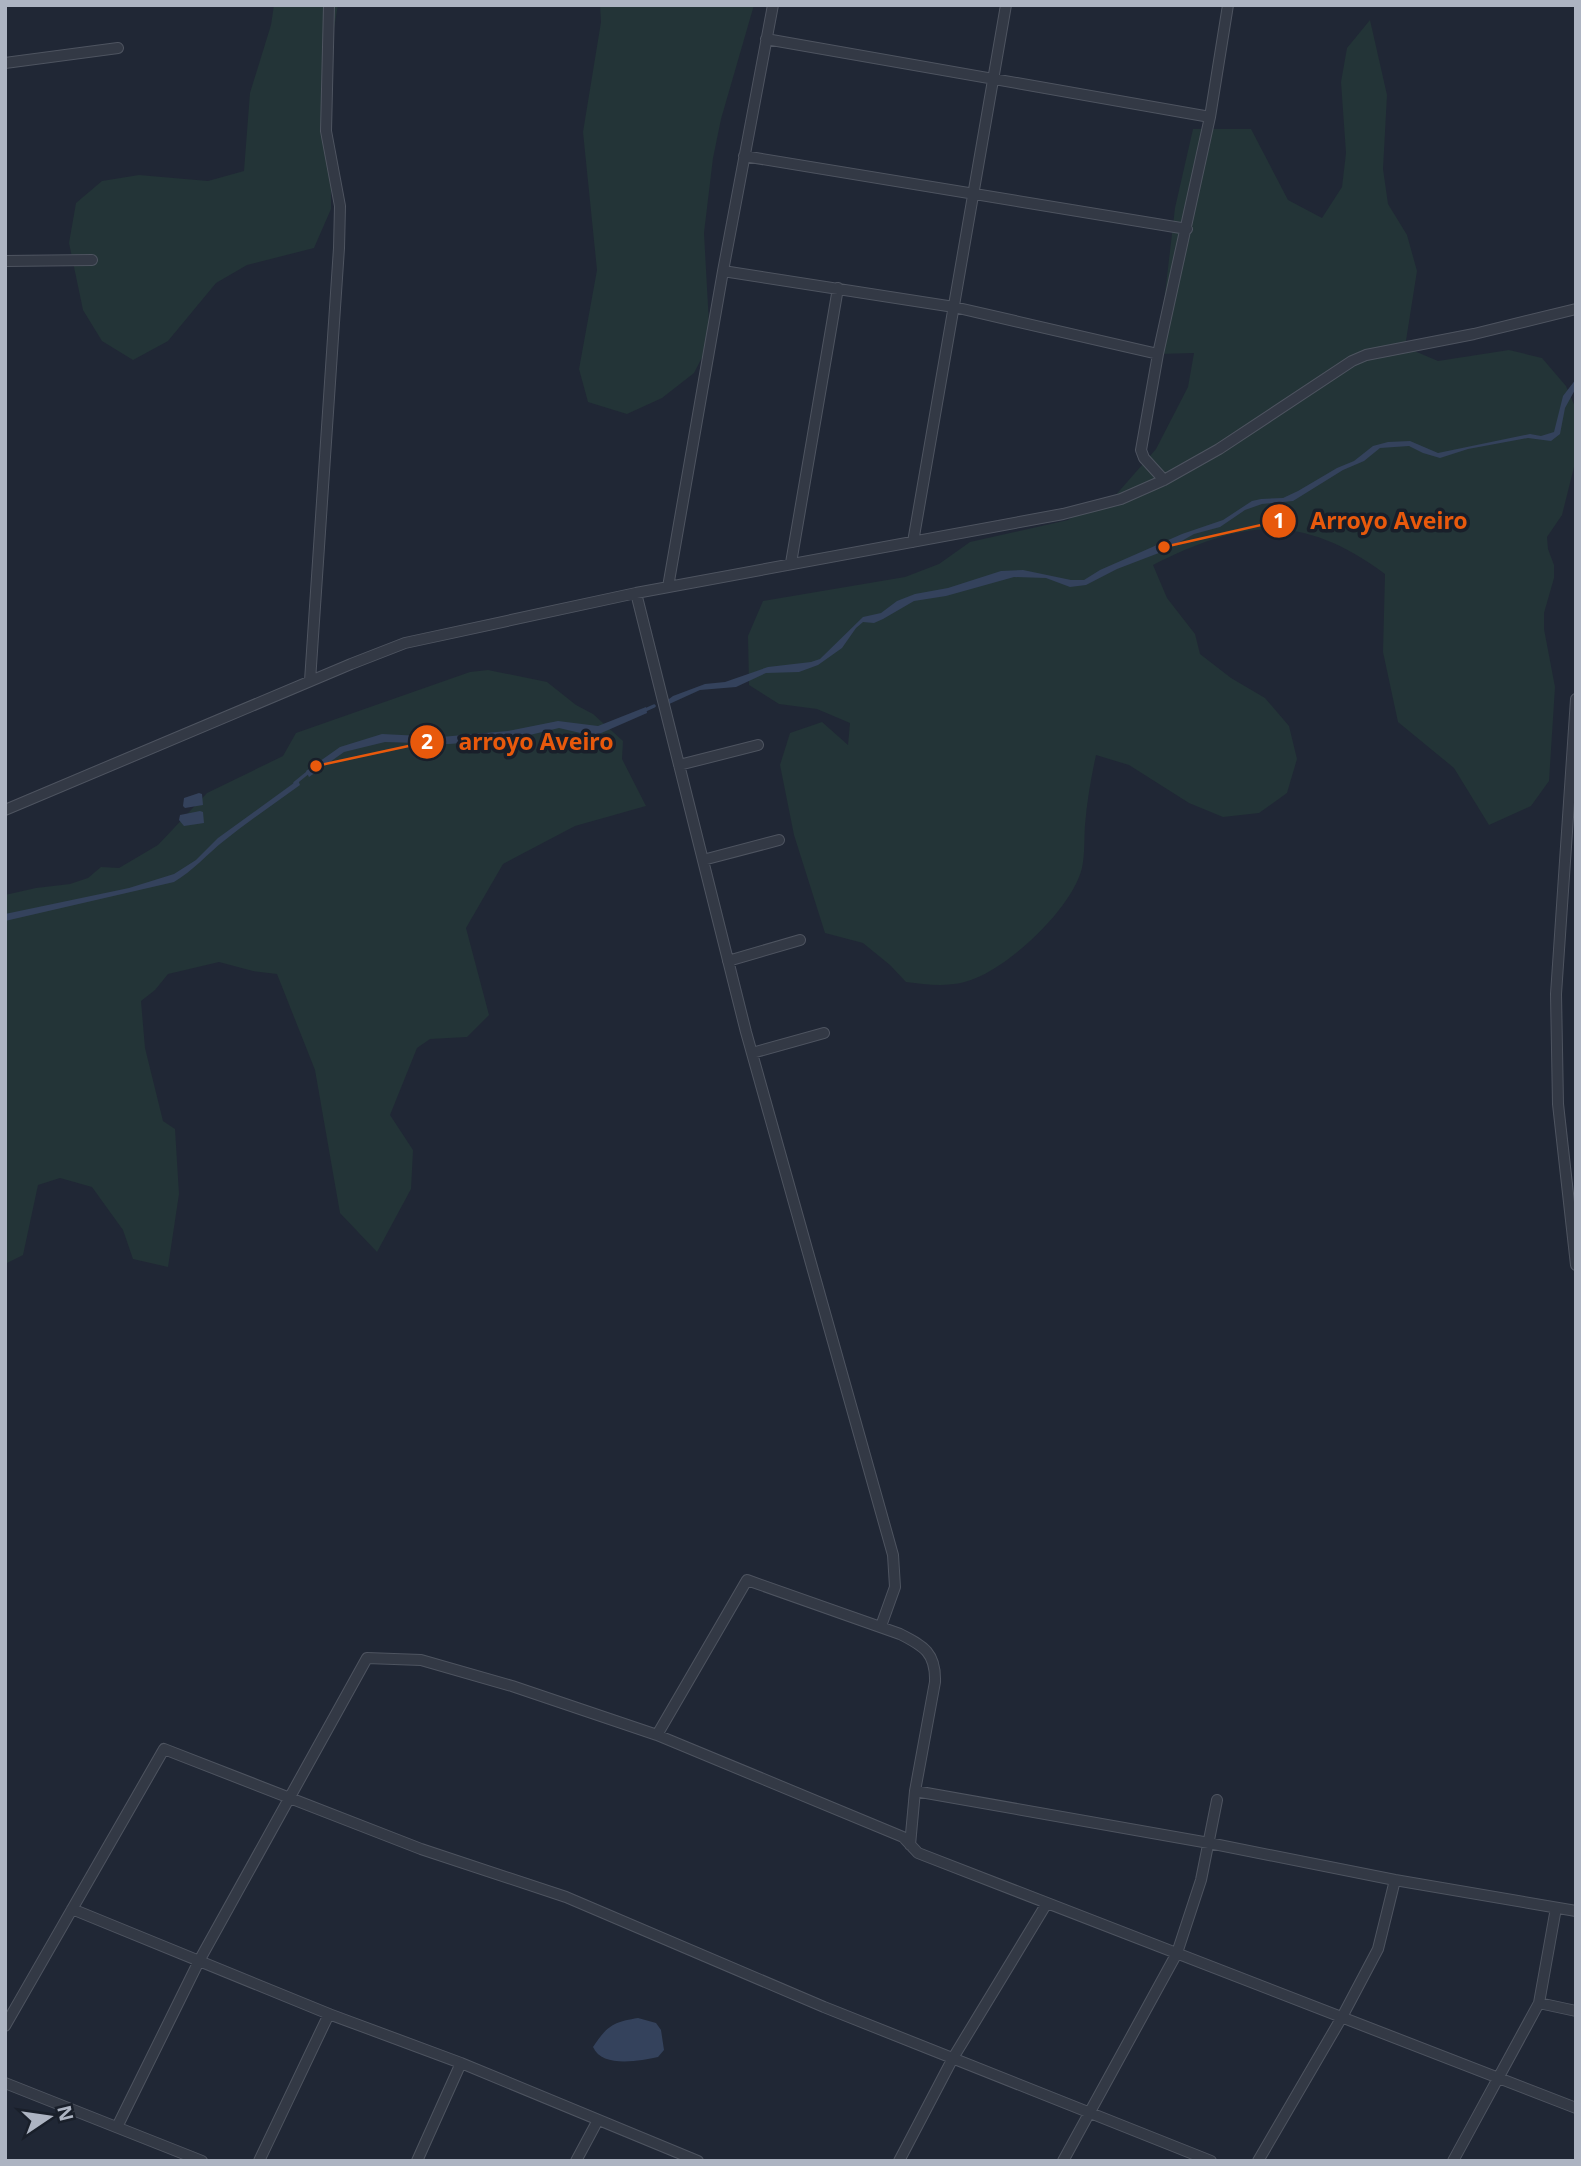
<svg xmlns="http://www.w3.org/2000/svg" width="1581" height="2166" viewBox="0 0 1581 2166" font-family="'Noto Sans',sans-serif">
	<rect width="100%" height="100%" fill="#202735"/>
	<path fill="#233437" d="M274 5H338L323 92 331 170V209L314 248 247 265 216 283 168 341 133 360 102 341 83 310 69 243 76 203 102 181 139 175 208 181 244 171 250 93 271 25Z
		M600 5H754L721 119 713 158 704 233 710 342 694 373 662 398 627 414 588 402 579 369 597 270 583 132 601 22Z
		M1370 20 1387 95 1383 169 1388 204 1407 235 1417 271 1405 347 1438 361 1509 350 1542 358 1566 386 1576 409V459L1562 515 1547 537 1548 549 1554 565V578L1544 613V629L1555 687 1549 781 1531 806 1489 825 1454 768 1398 722 1383 652 1385 574C1301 512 1243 520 1153 565L1167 598 1195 634 1200 654 1231 678 1265 698 1289 726 1297 759 1287 793 1259 813 1223 817 1189 803 1129 765 1096 755C1091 778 1087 801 1085 825 1084 838 1085 854 1082 868 1072 908 1013 963 976 978 953 988 930 985 906 982L890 965 863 943 825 933 794 835 780 765 790 733 822 722 848 745 850 723 817 709 779 704 749 685 748 636 763 601 905 577 939 564 970 542 1068 520 1097 501 1114 497 1156 449 1188 387 1194 353 1158 354 1175 208 1193 129H1251L1288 200 1322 218 1342 187 1346 153 1341 82 1347 48Z
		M488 670 547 682 576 705 593 714 623 741 622 759 646 806 575 826 503 864 466 928 489 1015 467 1037 430 1039 417 1048 390 1115 413 1150 411 1189 377 1252 340 1213 315 1070 277 974 253 971 219 962 168 974 155 990 141 1001 145 1048 163 1121 175 1129 179 1194 168 1267 133 1259 123 1230 92 1187 60 1178 38 1185 23 1255 5 1264V895L36 888 70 884 88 878 101 867 119 868 158 845 207 793 283 756 296 733 470 672Z"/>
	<path fill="#34425c" d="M1576 379V388L1565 408 1560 434 1551 441 1528 438 1468 449 1440 458 1423 453 1409 446 1380 448 1364 461 1343 470 1293 501 1262 504 1245 510 1220 527 1194 534 1164 551 1117 569 1086 585 1070 587 1046 578 1014 577 946 596 914 601 883 619 874 623 863 622 856 628 842 648 818 665 799 672 766 673 736 687 700 690 667 705 665 702 673 696 705 684 725 682 768 667 811 662 820 659 863 617 881 613 897 601 915 594 948 588 1001 571 1023 570 1071 580H1084L1100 570 1182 534 1223 520 1252 501 1261 499 1283 498 1298 491 1337 468 1354 461 1373 446 1388 442 1410 441 1438 453 1530 434 1541 436 1554 432 1563 396Z
		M646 707 647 713 599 734 589 735 559 728 513 739 449 744 385 742 344 752 309 777 306 771 340 747 382 734 441 737 508 731 558 721 598 726Z
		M298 780 300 785C275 803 249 821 225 840 207 854 193 871 174 882L5 921V914L129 888 174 874 196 860 218 838Z
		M199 793 202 794 203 805 185 808 183 806 184 798Z
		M200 811 203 812 204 823 184 826 179 820 180 815Z
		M638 2018 656 2023 661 2030 664 2050 658 2057C639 2061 602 2068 593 2047 607 2026 613 2022 638 2018Z"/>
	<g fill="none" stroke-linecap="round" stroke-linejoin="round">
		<path stroke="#34425c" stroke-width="3.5" d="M643 711 654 706
			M295 783 311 770"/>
		<g stroke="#4e5460" stroke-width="12">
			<path id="minor" d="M766 39 1210 117
				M5 63 118 48
				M744 156 1187 229
				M5 261 92 260
				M723 271 954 307 1158 354
				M1164 480 1144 458 1141 450 1158 354 1210 117 1228 5
				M913 542 1006 5
				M791 563 838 288
				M668 587 723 271 773 5
				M636 593 746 1032 893 1555 895 1587 881 1626
				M310 681 339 248 340 206 326 131 329 5
				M1576 699 1556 994 1558 1104 1576 1265
				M679 765 758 745
				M5 810 351 664 405 643 636 593 1063 514 1121 499 1164 480 1219 449 1352 361 1366 355 1474 334 1576 309
				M703 860 779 840
				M728 961 800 940
				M752 1053 824 1033
				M657 1735 747 1580 900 1634C924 1646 936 1653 935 1682L915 1791 910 1845
				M915 1791 1209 1843 1395 1880 1576 1911
				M72 1909 329 2014 461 2063 698 2161
				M1539 2003 1556 1908
				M5 2026 164 1749 421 1849 566 1897 824 2007 1211 2161
				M5 2083 202 2161
				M117 2127 199 1961 367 1658 421 1660 512 1686 657 1735 903 1837 918 1853 1576 2108
				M259 2161 329 2014
				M417 2161 461 2063
				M576 2161 598 2120
				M899 2161 953 2058 1047 1903
				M1063 2161 1177 1953 1201 1880 1217 1800
				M1258 2161 1342 2017 1378 1949 1395 1880
				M1453 2161 1539 2003 1576 2011"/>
		</g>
		<use href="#minor" stroke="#333945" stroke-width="10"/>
	</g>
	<path fill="none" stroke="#e8590c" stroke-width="2.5" d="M1164 547L1279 521M316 766L427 742"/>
	<g fill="#e8590c" stroke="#191f2a" stroke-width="2.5">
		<circle cx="1164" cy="547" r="7"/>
		<circle cx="316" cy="766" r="7"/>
		<circle cx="1279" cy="521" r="18"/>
		<circle cx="427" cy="742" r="18"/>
	</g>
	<g font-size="21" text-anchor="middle" font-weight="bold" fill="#fff">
		<text x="1279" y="528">1</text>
		<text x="427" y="749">2</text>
	</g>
	<g font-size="23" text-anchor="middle" font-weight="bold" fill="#e8590c" stroke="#191f2a" stroke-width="7" stroke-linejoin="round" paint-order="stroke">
		<text x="1389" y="529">Arroyo Aveiro</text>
		<text x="536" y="750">arroyo Aveiro</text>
	</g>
	<rect width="1581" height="2166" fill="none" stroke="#adb4c2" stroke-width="14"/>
	<g transform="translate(49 2117) rotate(77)" stroke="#191f2a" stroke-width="5" paint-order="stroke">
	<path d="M0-5L12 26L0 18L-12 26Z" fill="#adb4c2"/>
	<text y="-10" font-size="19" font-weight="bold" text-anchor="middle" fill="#adb4c2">N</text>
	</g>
</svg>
